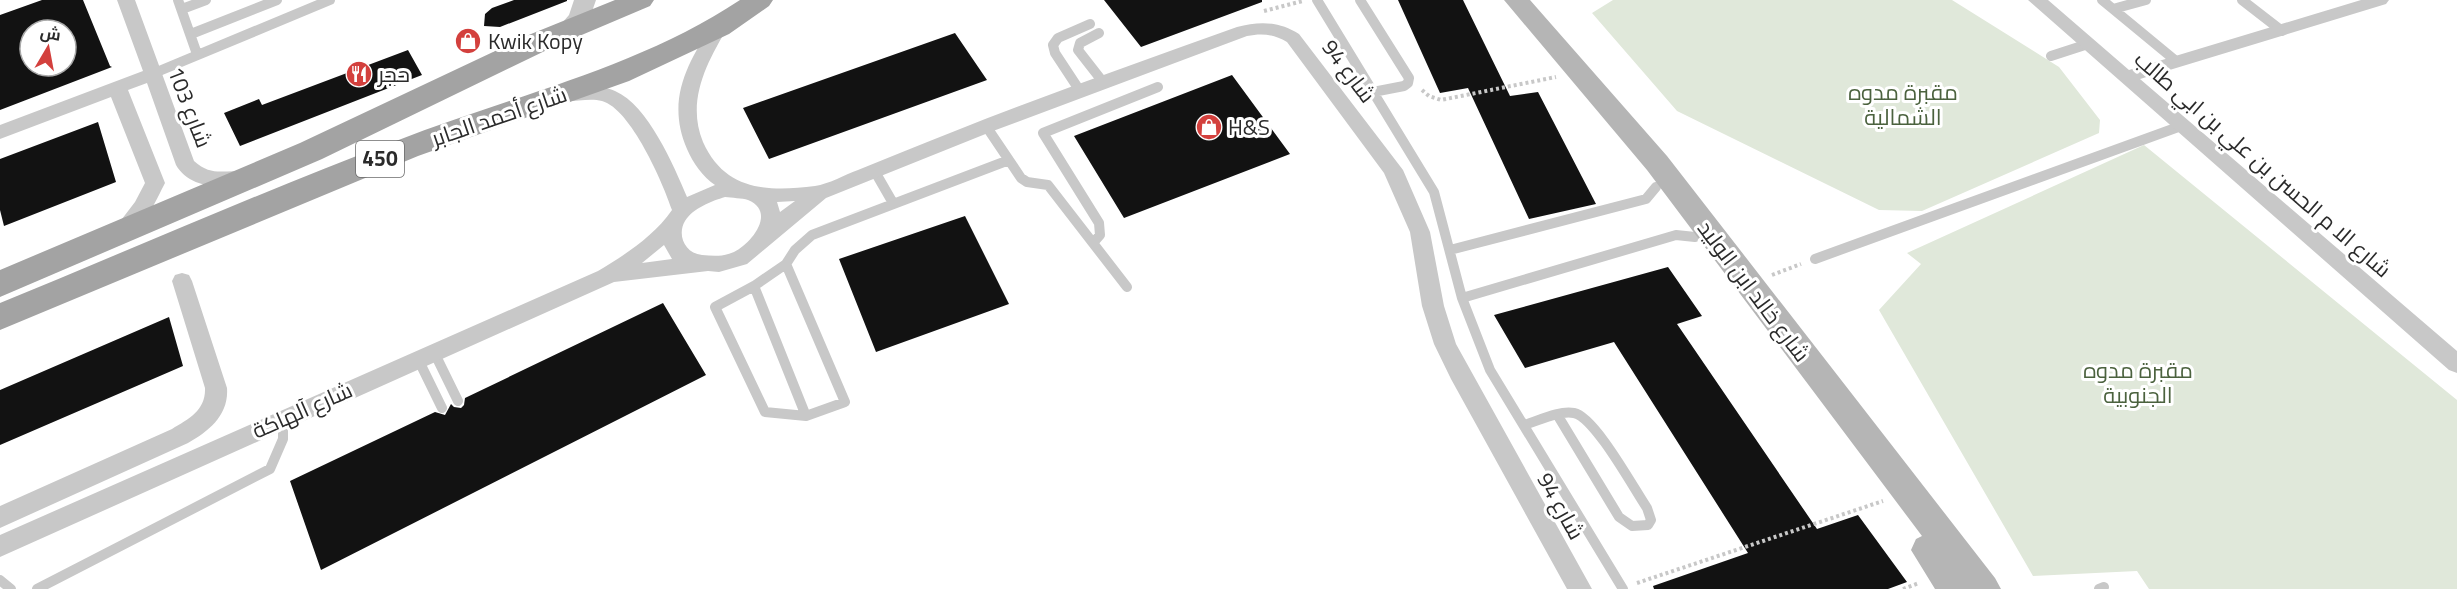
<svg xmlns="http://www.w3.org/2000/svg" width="2457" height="589" viewBox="0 0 2457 589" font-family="'Titillium Web',Cairo,sans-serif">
	<rect width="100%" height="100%" fill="#fff"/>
	<path fill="#e0e8da" d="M1613 0H1952L2059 67 2100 120 2099 133 1922 211 1879 210 1677 111 1592 13Z
		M2144 145 2457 400V589H2149L2137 571 2033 576 1879 310 1921 264 1907 253Z"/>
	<path fill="#121212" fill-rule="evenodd" d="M42 0H83L110 66 112 67 0 110V15ZM30 30H66V66H30Z
		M514 0H567V1L500 27 484 26 485 14 492 8Z
		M1104 0H1262V2L1141 47Z
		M1398 0H1463L1510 96 1538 92 1596 204 1529 219 1468 88 1440 93Z
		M955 33 987 80 769 159 743 108Z
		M408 50 422 75 240 146 224 113 259 99 262 105Z
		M1232 75 1290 154 1124 218 1074 136Z
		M98 122 116 182 4 226 0 210V159Z
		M965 216 1009 304 876 352 839 259Z
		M1668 267 1702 316 1677 324 1817 529 1858 515 1907 582 1888 589H1654L1653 586 1748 553 1614 342 1525 368 1494 315Z
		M663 303 706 375 321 570 290 481 435 412 445 415 451 404 454 407 461 408 464 405 465 398Z
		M169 317 183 366 0 445V390Z"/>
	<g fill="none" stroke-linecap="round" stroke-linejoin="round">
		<path stroke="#c8c8c8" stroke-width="4" stroke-dasharray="3 3" stroke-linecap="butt" d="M1264 11 1303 1
			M1422 90 1429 96 1441 100 1556 77
			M1772 275 1801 264
			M1637 583 1883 501
			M1903 589 1919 583"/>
		<path stroke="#c8c8c8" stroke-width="10" d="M178 0 197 54
			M1317 0 1434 192 1462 298 1490 370 1623 589
			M1360 0 1409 78 1408 83 1404 86 1373 92
			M2102 0 2113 9
			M2146 0 2113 9 2176 61
			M2242 0 2282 31
			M182 9 206 0
			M1099 33 1080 43 1078 50 1103 82
			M191 34 277 0
			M2051 56 2088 44
			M152 74 330 0
			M1080 91 1055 53 1053 45 1058 38 1090 24
			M986 126 1021 178 1027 182 1048 185 1127 287
			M874 170 893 203
			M1093 243 1100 235 1099 223 1043 133 1158 87
			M1450 250 1646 199 1656 187
			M1815 259 2181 126
			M786 264 845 402 806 416 765 412 715 307 754 286Z
			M786 264 795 250 812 235 1009 160
			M754 286 806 416
			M1462 298 1676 235 1695 237
			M434 352 458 401
			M418 359 442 408
			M1524 425C1538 421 1559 410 1574 413 1595 417 1634 489 1647 508L1651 520 1648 525 1632 526 1619 517 1558 416
			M0 580 11 589
			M37 589 270 469 283 439V419
			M2099 589 2104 587"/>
		<path fill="#c8c8c8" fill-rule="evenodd" d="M117 0H135L194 161C214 179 227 167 248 173L251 178 248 183C225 190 190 189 176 165L147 83 128 90 165 183C156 200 137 245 115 237L112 232 135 202 145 183 111 97 0 139V125L143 71Z
			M2028 0H2048L2129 70 2361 0H2389L2386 4 2140 79 2457 351V373L2449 370Z
			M719 21 725 23 728 27C707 62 686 101 703 142 725 191 768 192 815 186 829 184 844 175 858 170 890 157 922 144 955 131 1048 94 1143 61 1237 27 1259 21 1279 21 1299 34L1403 170 1430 232 1444 306 1456 344 1592 589H1567L1451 379 1434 344 1422 306 1410 232 1384 173 1287 42C1273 34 1262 33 1247 36L993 131 826 198 747 264 719 272 708 271 614 282 0 557V535L598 271C625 255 654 236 672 210 663 183 631 109 602 101 587 97 571 104 555 100L553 95 555 90C572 86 599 84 615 91 648 105 674 166 687 197L715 185C703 177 693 163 687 149 666 100 687 64 713 23ZM725 197C732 198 742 198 748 200 777 212 751 244 734 252 723 257 713 256 702 255 684 253 677 234 685 221 693 208 712 201 725 197ZM795 201 780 212 777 202ZM664 245 672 259 642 263Z
			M182 273 189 275 192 281 227 388C229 415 209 431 188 443L0 528V506L172 429C189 419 206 410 205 388L172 281 175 275Z"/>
		<path fill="#c8c8c8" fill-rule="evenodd" d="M574 0H596C590 18 582 42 559 35L556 30 569 15Z"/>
		<path fill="#b5b5b5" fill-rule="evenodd" d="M1504 0H1530L1667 156 1995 578 2001 589H1935L1911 550 1916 539 1922 536 1647 170Z"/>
		<path fill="#a3a3a3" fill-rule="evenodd" d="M615 0H654L650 6 551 48 322 159 0 297V270L300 143 531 34Z
			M740 0H773L769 6 729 34 629 81 418 156 0 330V303C132 249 263 191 396 141 511 96 636 69 740 0Z"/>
	</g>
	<defs>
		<g id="shop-disc" transform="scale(1.35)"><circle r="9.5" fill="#d3403d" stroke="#fff"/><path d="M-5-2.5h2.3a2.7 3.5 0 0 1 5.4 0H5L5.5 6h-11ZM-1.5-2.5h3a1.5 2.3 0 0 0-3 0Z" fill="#fff"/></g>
		<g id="restaurant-disc" transform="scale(1.35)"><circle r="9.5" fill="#d3403d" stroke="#fff"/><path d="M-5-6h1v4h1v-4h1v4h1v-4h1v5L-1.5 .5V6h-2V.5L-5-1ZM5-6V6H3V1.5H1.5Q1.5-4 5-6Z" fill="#fff"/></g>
	</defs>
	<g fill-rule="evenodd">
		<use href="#shop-disc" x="468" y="41"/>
		<use href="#restaurant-disc" x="359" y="74"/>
		<use href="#shop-disc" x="1209" y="127"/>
	</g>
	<g text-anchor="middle" stroke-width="6" stroke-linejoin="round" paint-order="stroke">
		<rect fill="#fff" stroke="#6b6b6b" stroke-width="1.5" x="356" y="141" width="48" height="36" rx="4.5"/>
		<g font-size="21" font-weight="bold" fill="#2b2b2b">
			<text x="380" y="166">450</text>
		</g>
		<g font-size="22" fill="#2b2b2b" stroke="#fff" text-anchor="start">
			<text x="488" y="49">Kwik Kopy</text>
			<text x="378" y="82">حجر</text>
			<text x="1228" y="135">H&amp;S</text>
		</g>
		<g font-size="22" fill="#2b2b2b" stroke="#fff">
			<text transform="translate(1349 71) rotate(53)" y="8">شارع 94</text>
			<text transform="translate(190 107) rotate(69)" y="8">شارع 103</text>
			<text transform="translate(499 116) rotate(-19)" y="8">شارع أحمد الجابر</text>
			<text transform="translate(2263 164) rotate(41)" y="8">شارع الا م الحسن بن علي بن ابي طالب</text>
			<text transform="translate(1754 291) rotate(53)" y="8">شارع خالد ابن الوليد</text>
			<text transform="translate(302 410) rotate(-24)" y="8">شارع آلهاكة</text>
			<text transform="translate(1561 506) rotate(61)" y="8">شارع 94</text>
		</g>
		<g font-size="22" fill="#4b623e" stroke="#fff">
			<text x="1903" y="100">مقبرة مدوه<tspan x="1903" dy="25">الشمالية</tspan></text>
			<text x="2138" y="378">مقبرة مدوه<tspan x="2138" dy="25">الجنوبية</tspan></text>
		</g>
	</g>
	<g transform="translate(48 48) rotate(10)"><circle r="28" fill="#ffffff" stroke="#aaaaaa" stroke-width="1.5"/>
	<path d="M0-4.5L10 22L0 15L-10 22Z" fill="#d3403d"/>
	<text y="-9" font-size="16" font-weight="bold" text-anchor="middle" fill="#2b2b2b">ش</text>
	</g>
</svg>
